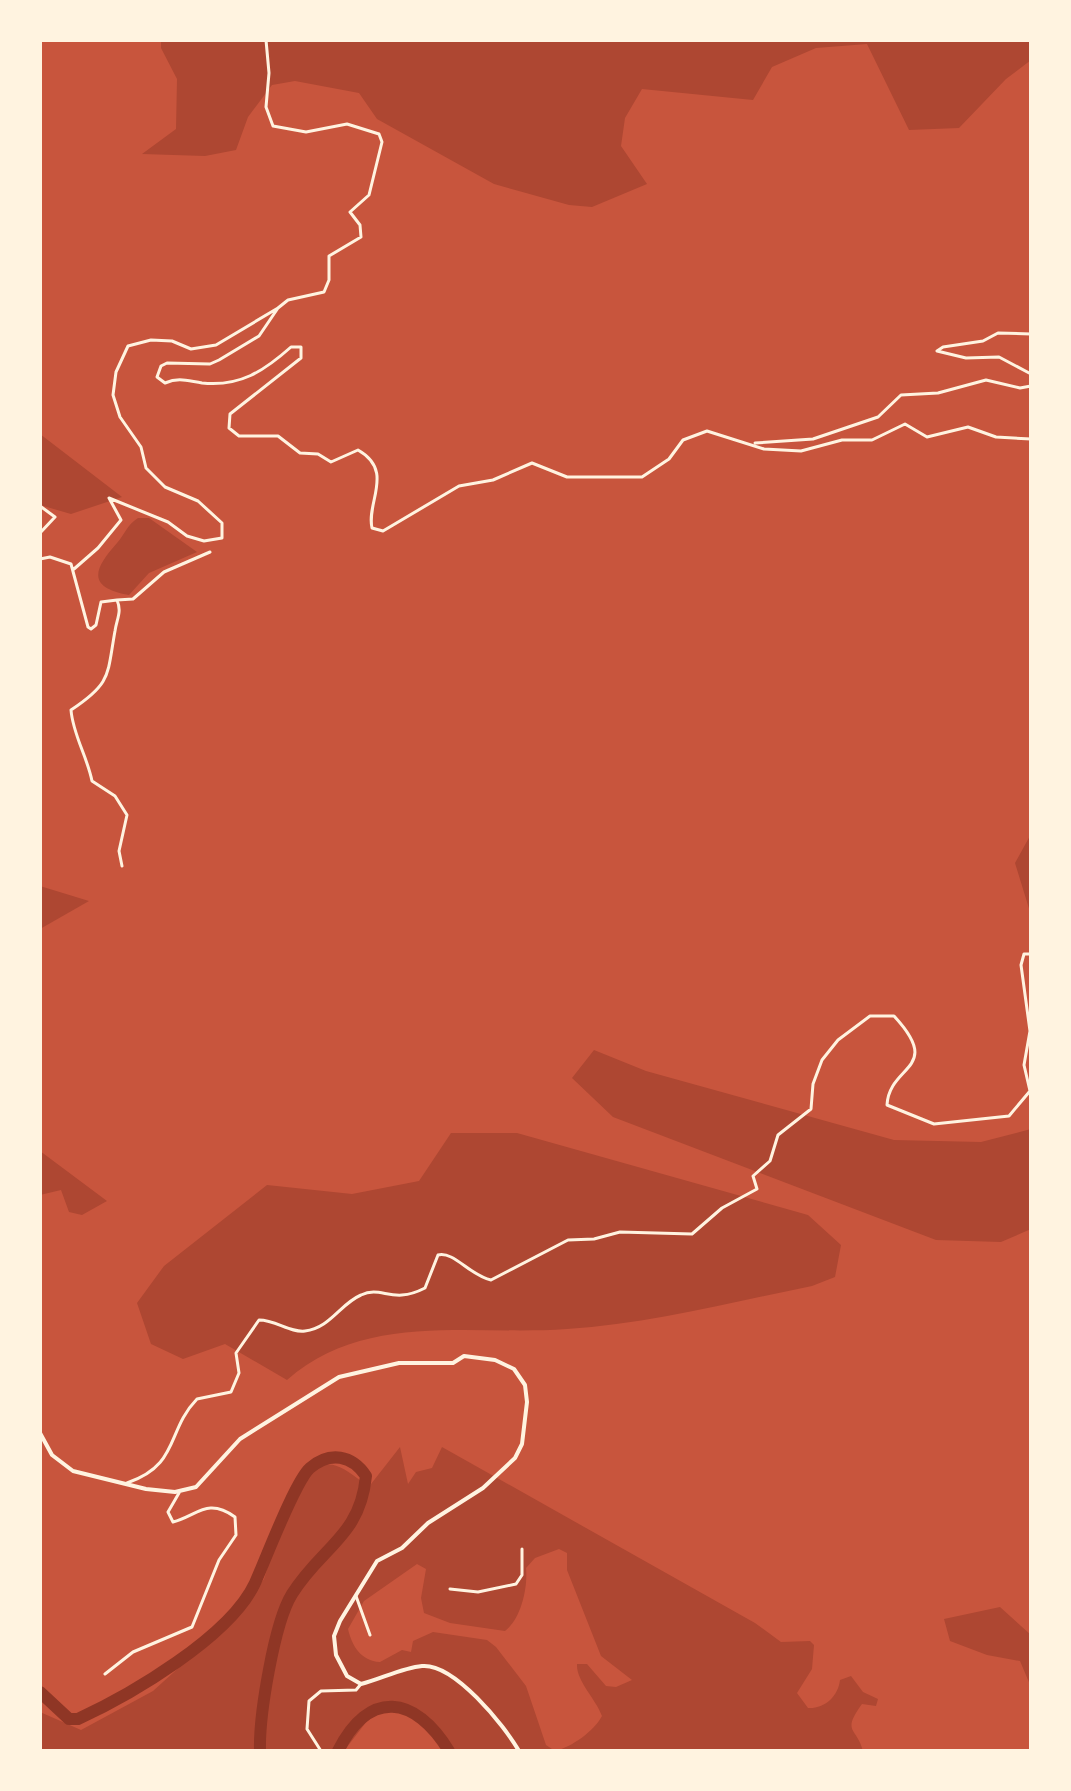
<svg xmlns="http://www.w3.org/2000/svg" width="1071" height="1791" viewBox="0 0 1071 1791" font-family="Roboto,sans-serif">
	<rect width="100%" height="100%" fill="#c8553d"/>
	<path fill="#ae4732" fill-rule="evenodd" d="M161 40H1031V60L1006 79 959 128 909 130 867 44 816 48 772 67 753 100 642 89 625 118 621 146 647 184 592 207 569 205 494 184 377 119 359 93 295 81 272 85 248 117 236 150 205 156 142 154 176 129 177 79 161 48Z
		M40 434 122 497 71 514 40 505Z
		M138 518H149L197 552 149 573 129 595C86 587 94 569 117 543 125 534 127 525 138 518Z
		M1031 834V915L1015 863Z
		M40 886 89 901 40 929Z
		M594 1050 646 1071 894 1140 981 1142 1031 1129V1229L1001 1242 936 1240 613 1117 572 1078Z
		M451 1133H517L808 1215 841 1245 835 1277 812 1286C732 1302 649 1324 567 1329 471 1336 365 1311 287 1380L225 1344 183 1359 151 1344 137 1303 164 1266 267 1185 352 1194 419 1181Z
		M40 1151 107 1201 82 1215 69 1212 61 1190 40 1195Z
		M400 1447 408 1484 416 1472 432 1468 442 1447 755 1623 781 1642 810 1641 814 1645 812 1669 797 1693 808 1708C824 1709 838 1697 840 1680L851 1676 863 1692 878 1699 876 1706 862 1704C841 1733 857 1727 863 1751H443C433 1733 410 1710 388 1707L367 1721 344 1751H40V1712L81 1730 153 1691 236 1616 264 1579 275 1545 310 1473C329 1456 343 1468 361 1481L364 1493ZM559 1549 567 1553V1570L601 1656 632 1680 616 1687 606 1686 587 1664H577C576 1681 596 1699 602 1716 594 1731 572 1747 555 1751L546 1745 526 1686 496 1647 487 1640 433 1632 413 1641 411 1652 402 1650 380 1662C361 1661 352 1646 348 1629L364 1601 417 1564 426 1569 421 1598 424 1613 450 1623 505 1631C521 1619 528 1588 526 1568L535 1558Z
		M1000 1607 1031 1635V1687L1020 1661 987 1655 950 1641 944 1619Z"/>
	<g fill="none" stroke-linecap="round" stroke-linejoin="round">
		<path stroke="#8f3625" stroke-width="12" d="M40 1692 69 1719H78C130 1695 230 1637 255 1583 265 1561 295 1481 310 1468 330 1451 352 1455 366 1476 360 1537 322 1546 292 1594 274 1623 259 1716 260 1751
			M338 1751C369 1689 415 1695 449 1751"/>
		<path stroke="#fff3e0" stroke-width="3" d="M266 40 269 73 266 107 273 126 306 132 347 124 379 134 382 142 369 195 350 212 360 225 361 237 329 256V280L324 292 288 300 278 308 259 336 219 360 210 364 167 363 161 366 157 377 165 383C179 377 188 381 202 383 240 387 264 371 291 347H301V358L230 414 229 428 239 436H278L300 453 318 454 331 462 358 450C395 471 366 502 372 528L383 531 459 486 493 480 532 463 567 477H642L669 459 683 440 707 431 764 449 801 451 842 440H872L905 424 927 437 968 427 996 437 1031 439
			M1031 334 998 333 983 341 943 347 937 351 966 358 999 357 1031 374
			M755 443 813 439 878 417 901 395 938 393 986 380 1020 388 1031 386
			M40 506 55 517 40 533
			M40 559 50 557 71 564 88 627 91 629 96 625 101 602 117 600C122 612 117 618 115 631 107 675 112 683 71 710 73 735 87 756 92 781L115 796 127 815 119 851 122 866
			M74 569 98 548 121 520 109 498 168 522 187 536 204 541 222 538V523L198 501 165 487 146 468 141 447 120 417 113 395 116 372 128 346 151 340 172 341 191 349 216 345 278 308
			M117 600 133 599 164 572 210 552
			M127 1483C180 1465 166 1431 197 1399L231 1392 239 1373 236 1353 259 1320C276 1320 290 1333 305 1331 330 1328 340 1304 361 1295 382 1285 392 1305 425 1288L438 1255C454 1251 469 1275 491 1280L568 1240 594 1239 620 1232 692 1234 722 1208 757 1189 753 1176 770 1161 778 1135 811 1109 813 1084 822 1060 838 1040 870 1016H894C944 1070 889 1064 887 1105L934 1124 1009 1116 1030 1091 1024 1065 1030 1031 1021 965 1024 954H1031
			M450 1589 478 1592 516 1584 522 1575V1549
			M356 1596 370 1635
			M105 1674 133 1652 192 1627 219 1560 236 1535 235 1517C207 1497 197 1516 173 1522L168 1512 179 1493
			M321 1751 307 1729 309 1701 321 1691 356 1690 361 1684"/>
		<path stroke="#fff3e0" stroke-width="4" d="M40 1433 52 1455 73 1471 146 1489 175 1492 196 1487 240 1439 339 1377 399 1363H453L464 1356 495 1360 514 1369 525 1385 527 1402 522 1444 515 1458 483 1488 428 1523 402 1548 377 1561 340 1621 334 1636 336 1655 347 1676 361 1684C381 1679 402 1668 422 1666 454 1663 504 1725 519 1751"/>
	</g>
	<rect width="1071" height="1791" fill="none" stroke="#fff3e0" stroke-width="84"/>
</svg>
